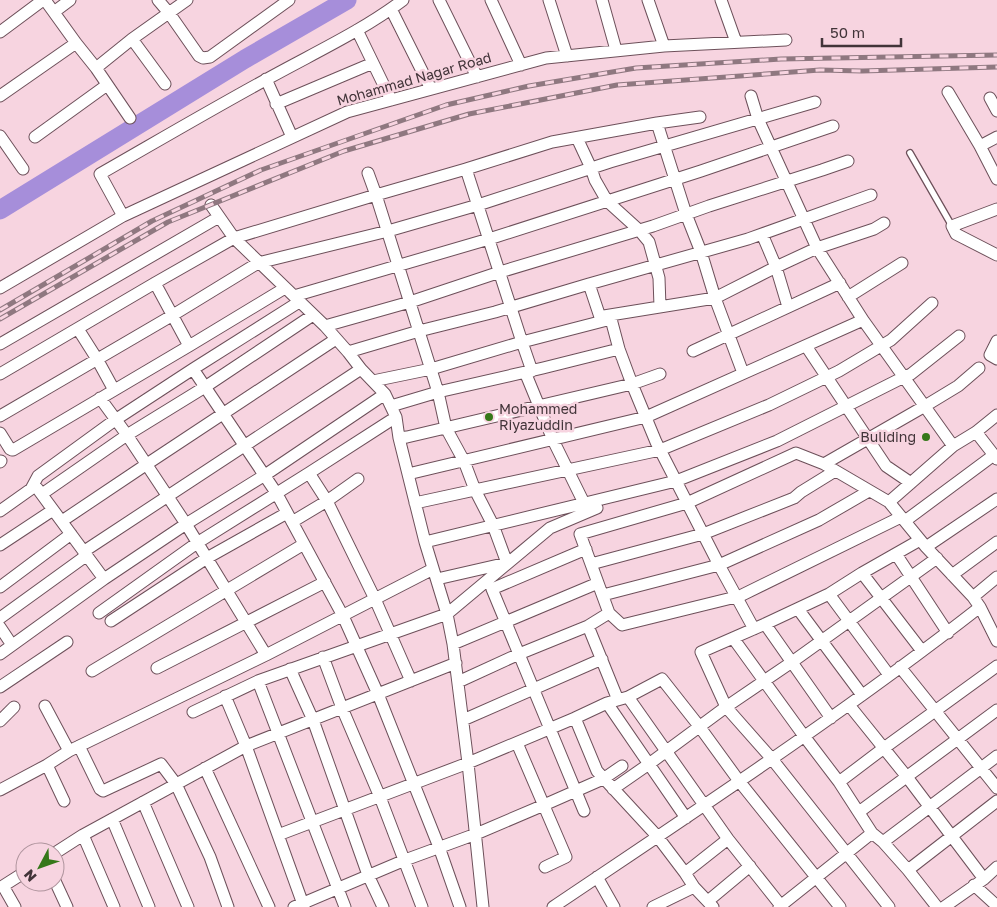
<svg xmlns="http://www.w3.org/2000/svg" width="997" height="907" viewBox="0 0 997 907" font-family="'Golos Text',sans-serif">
	<rect width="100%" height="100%" fill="#f7d4e0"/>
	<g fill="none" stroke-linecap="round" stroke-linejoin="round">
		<path stroke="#a68eda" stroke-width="19" d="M0 210 245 59 347 0"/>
		<g stroke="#6d505a" stroke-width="8">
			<path id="service" d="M910 153 952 226"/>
		</g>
		<g stroke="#6d505a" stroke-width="13">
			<path id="minor" d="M45 0 76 43 96 68 130 118
				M158 0 169 13 199 56 203 58 210 57 289 0
				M439 0 477 77
				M491 0 521 65
				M549 0 567 56
				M602 0 616 50
				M648 0 664 46
				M721 0 736 42
				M391 9 431 89
				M54 12 70 0
				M357 30 391 100
				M0 32 43 0
				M132 39 165 84
				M96 68 132 39 187 0
				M266 79 292 137
				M948 92 980 146 997 179
				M0 96 76 43
				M990 98 997 111
				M276 104 373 63
				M657 123 700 117
				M0 136 23 169
				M35 137 107 85
				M577 138 591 168 595 180 607 201 639 230 649 242 659 278 660 307
				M980 146 997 137
				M466 169 552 142 657 123 686 214 701 252 715 298 743 373
				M211 205 234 238 325 326 348 352 361 369 385 394 396 417 399 438 425 542 447 614 453 644 468 763 483 907
				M997 209 952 226 956 234 997 255
				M123 216 100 174C156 142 212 109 269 78 314 53 362 31 403 0
				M762 234 776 267 788 307
				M155 283 189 346
				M589 284 748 239 871 195
				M0 288 123 216 347 112 546 58 664 46 786 40
				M294 296 489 239 701 171 833 126
				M848 297 902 263
				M604 316 715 298 776 267 817 248 874 229 884 223
				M611 319 522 342 466 169 376 195 438 392 543 368 619 349
				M863 320 953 446
				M325 326 410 302 500 272 653 226 709 206 822 170 848 161
				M78 329 97 359 114 390
				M997 341 990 355 997 359
				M0 344 219 217
				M806 346 886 466 911 483
				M693 351 840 283
				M348 352 419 331 495 312 589 284 600 317 611 319 619 349 632 384 656 442 719 565 819 520 869 491
				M193 369 277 494 343 616 378 694 439 847 460 907
				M525 372 553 440 584 503
				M0 374 155 283 234 238 376 195 368 173
				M373 381 431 369 522 342 532 371
				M100 398 127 435 186 524 266 655
				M391 406 438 392 446 428 464 461 475 490 493 525 507 563 437 579
				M0 416 173 315 258 263 388 231 478 205 610 162 815 102
				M976 432 997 459
				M0 433 10 449 12 450H13L189 346 285 288
				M399 438 407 437 632 384 660 374
				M0 462 1 461
				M824 464 925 406 958 386 979 368
				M309 473 327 501 358 479
				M408 474 646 417 863 320 817 248 758 119 751 96
				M37 488 104 579
				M42 494 127 435 205 387 313 315
				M889 502 953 446 976 432 997 415
				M415 503 660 450 769 405 839 371 891 340 932 303
				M0 511 31 489 38 476 115 420 193 369 299 302
				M901 517 740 596 622 625 609 613 580 534 687 503 796 453 824 464 889 502 926 547 973 597 980 607 997 641
				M62 521 147 464 336 339
				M905 521 994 455
				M292 522 327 501 375 599 411 681
				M425 542 676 481 777 441 904 377 911 374 959 336
				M0 545 53 510
				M926 547 997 499
				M896 554 948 633
				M591 564 703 534 794 498 801 492 835 471
				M862 573 922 651
				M952 575 997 542
				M0 587 71 534
				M829 594 889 675
				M603 595 719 565 754 629
				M973 597 997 577
				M798 609 862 695
				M99 613 197 543 309 473 396 417
				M0 618 83 558 86 550 361 369
				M111 621 207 558 287 513
				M765 624 831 718
				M588 626 618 700
				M0 627 12 645
				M733 638 804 736 839 782 872 833 883 842 908 870 937 907
				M453 644 598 583
				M0 654 104 579 186 524 265 475 385 394
				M323 657 342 708 380 797 422 907
				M900 667 997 788
				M157 668 325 582
				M290 669 313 720 368 875 383 907
				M92 671 304 544
				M258 681 345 907
				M458 682 519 654 588 626 609 613
				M0 687 67 642
				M225 696 246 746 304 907
				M628 697 728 839 782 907
				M607 703 686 818
				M849 705 907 777 984 879
				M45 706 69 751
				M193 712 258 681 447 614 550 528 597 508
				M463 720 602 659
				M0 721 14 707
				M517 743 566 857 545 867
				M79 746 100 789 103 791 161 764 176 784 210 857 228 907
				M47 765 64 801
				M205 768 269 907
				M839 782 884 748 997 666
				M613 789 649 764 726 707 792 662 937 558
				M0 790 47 765 69 751 266 655 433 569
				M143 802 188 907
				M584 811 492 589 586 549
				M859 812 997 710
				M112 819 149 907
				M83 835 114 907
				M278 835 468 763 575 718
				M883 842 997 756
				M55 853 83 835 246 746 456 663
				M908 870 997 801
				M685 873 728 839
				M597 877 614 907
				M55 881 67 907
				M974 885 997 906
				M708 901 750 866
				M15 907 3 886 25 872
				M294 907 405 860 476 834 544 805 603 779 622 766
				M553 907C697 810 843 714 980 607
				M653 907 694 887
				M713 907 694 887 685 873 657 836 597 771 575 718 607 703 628 697 662 679 699 726 739 781 840 907
				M779 907 872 833
				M889 907 772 759 726 707 701 652 765 624 829 594 862 573 920 540
				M944 907 984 879 997 867"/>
		</g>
		<use href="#service" stroke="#fff" stroke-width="5.5"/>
		<use href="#minor" stroke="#fff" stroke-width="11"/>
		<g stroke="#8f7880" stroke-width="5">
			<path id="rail" d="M0 310 152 221 261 170 446 105 529 86 636 68 781 59 997 55
				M0 319 168 222 344 151 469 114 617 85 820 70 862 71 997 67"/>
		</g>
		<use href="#rail" stroke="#f7d4e0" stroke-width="3" stroke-dasharray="9" stroke-linecap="butt"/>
	</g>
	<g fill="#357819" stroke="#f7d4e0" stroke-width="2">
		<circle cx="489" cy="417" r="5"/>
		<circle cx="926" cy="437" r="5"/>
	</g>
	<g text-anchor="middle" stroke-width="5" stroke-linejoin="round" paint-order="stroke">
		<g font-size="14" fill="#423439" stroke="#f7d4e0">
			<text transform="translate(414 79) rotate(-16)" y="5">Mohammad Nagar Road</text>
		</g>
		<g font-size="14" fill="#423439" stroke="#f7d4e0" text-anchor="start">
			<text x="499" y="414">Mohammed<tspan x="499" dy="16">Riyazuddin</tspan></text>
			<text x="916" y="442" text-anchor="end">Buliding</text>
		</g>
	</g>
	<g transform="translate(40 867) rotate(229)"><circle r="24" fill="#f7d4e0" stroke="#af949d"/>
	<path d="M0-4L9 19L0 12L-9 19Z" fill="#357819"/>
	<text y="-8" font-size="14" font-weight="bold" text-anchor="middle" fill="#423439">N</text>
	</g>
	<path d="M822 38v8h79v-8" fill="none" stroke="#423439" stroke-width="2.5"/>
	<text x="830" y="38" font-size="15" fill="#423439" stroke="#f7d4e0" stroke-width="4" paint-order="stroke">50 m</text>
</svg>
